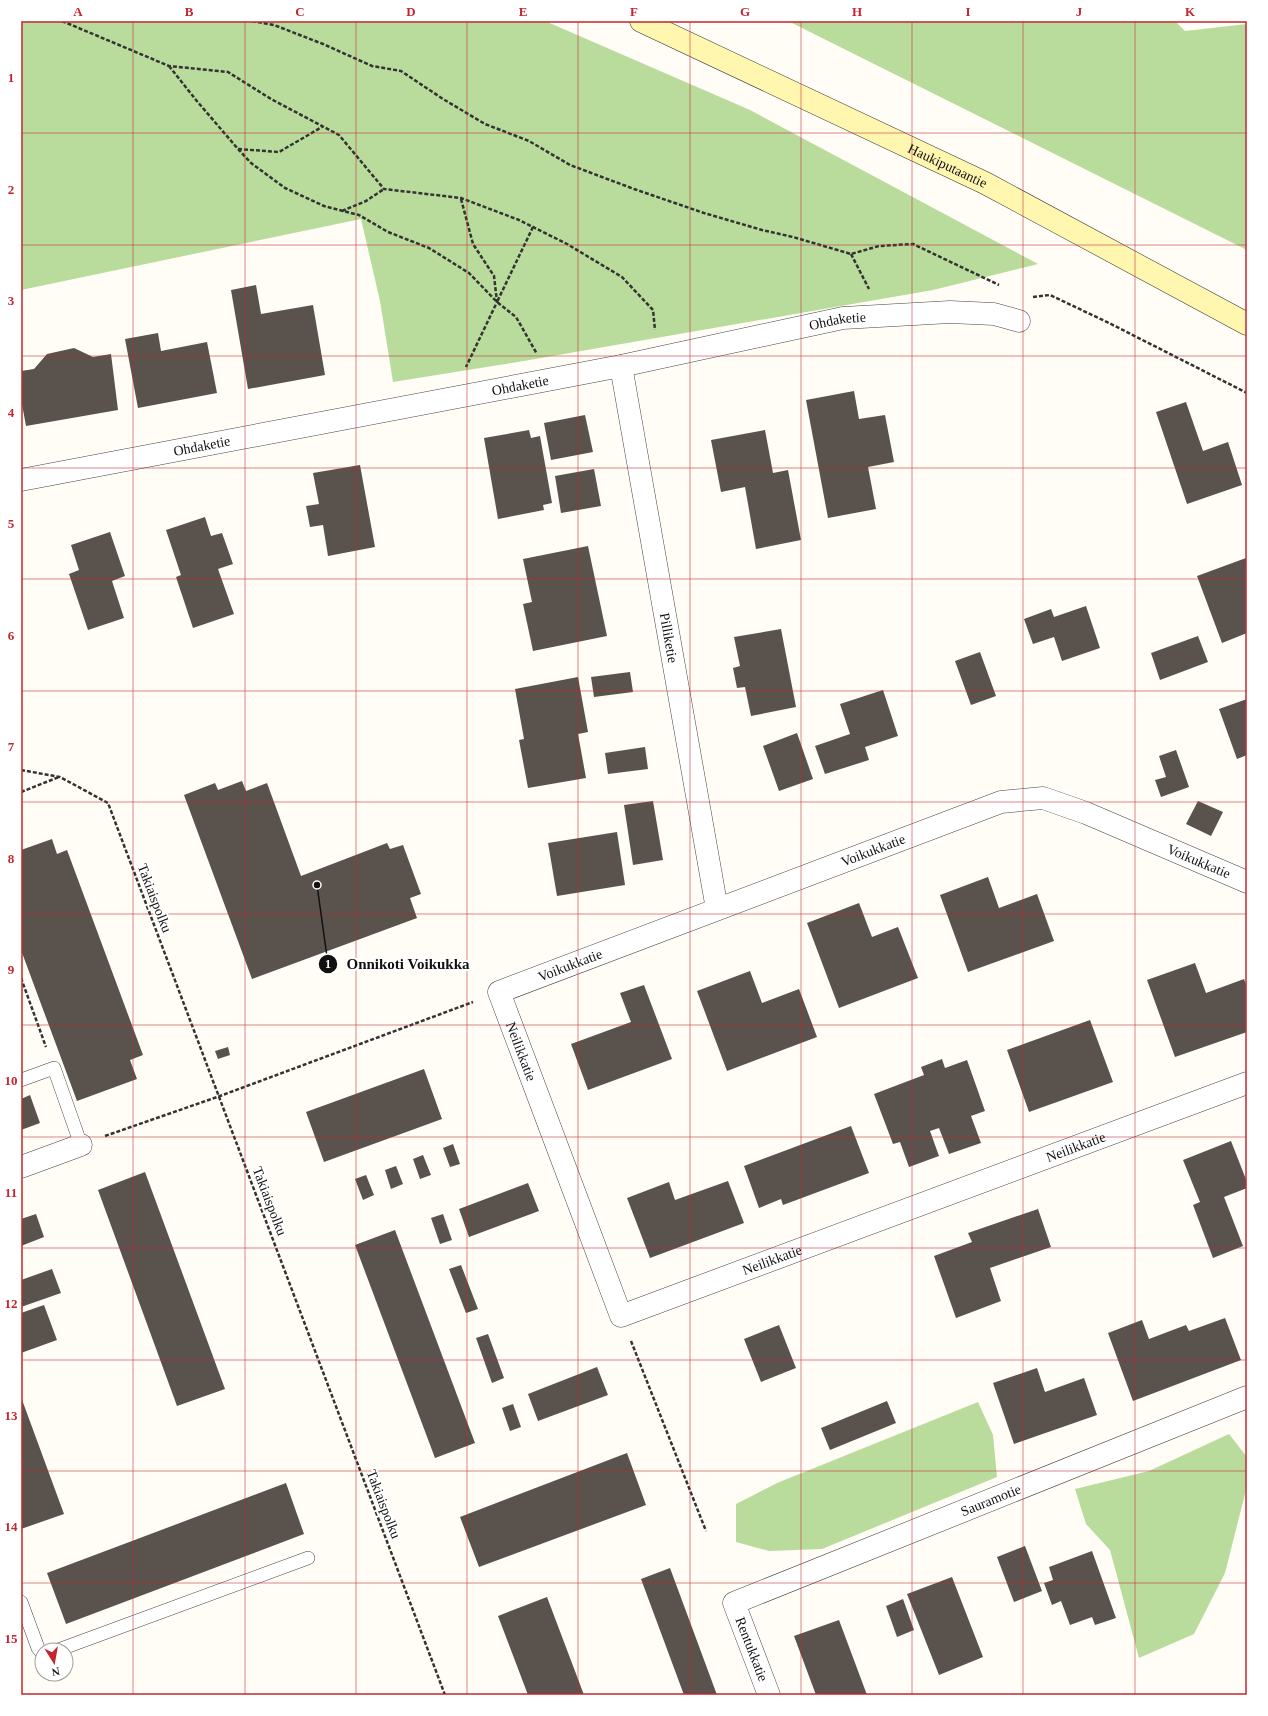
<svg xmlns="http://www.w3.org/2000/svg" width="1268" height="1716" viewBox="0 0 1268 1716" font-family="'Times New Roman',serif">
	<rect width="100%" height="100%" fill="#fffdf5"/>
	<path fill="#b9dc9c" d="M21 21H545L750 110 1038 264 933 290 518 362 393 382 380 301 361 219 21 290Z
		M788 21H1175L1185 31 1247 24V250Z
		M978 1402 993 1435 997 1477 822 1549 769 1551 736 1542V1504L777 1483Z
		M1229 1434 1247 1457V1486L1225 1573 1194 1634 1139 1658 1110 1550 1086 1524 1075 1489 1149 1471Z"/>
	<path fill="#5a524d" d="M256 285 261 314 313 305 325 375 248 389 231 290Z
		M158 333 161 351 207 342 217 393 138 408 125 339Z
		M74 348 93 357 111 354 118 410 26 426 21 399V371L34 369 47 354Z
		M854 391 859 419 885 415 894 462 868 467 876 509 828 518 806 400Z
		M1186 402 1203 451 1228 442 1242 485 1187 504 1156 412Z
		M585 415 593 452 551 460 544 423Z
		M529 430 531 438 540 436 552 503 543 505 544 510 498 519 484 438Z
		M765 430 773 473 788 470 801 540 756 549 745 487 721 492 711 440Z
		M360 465 375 547 328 556 323 525 310 527 306 506 319 504 313 473Z
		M594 469 601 506 561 513 555 476Z
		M205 517 211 536 222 533 233 564 218 569 234 614 193 628 176 577 181 575 166 530Z
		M110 532 125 576 112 581 124 618 88 630 69 574 79 570 71 545Z
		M588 546 607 636 533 651 523 604 532 602 523 559Z
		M1246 558 1247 633 1222 643 1197 576Z
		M1086 606 1100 648 1062 661 1054 637 1033 644 1024 619 1051 609 1054 617Z
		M781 629 796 707 751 716 745 687 737 688 733 668 740 666 734 637Z
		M1198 636 1208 662 1160 680 1151 653Z
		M980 652 996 696 971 705 955 661Z
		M630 672 633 692 594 697 591 677Z
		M578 677 588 732 578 734 586 778 528 788 519 740 524 739 515 689Z
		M883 690 898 736 865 747 869 760 825 774 815 746 850 734 840 704Z
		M1247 699V755L1237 759 1219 709Z
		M797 733 813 779 779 791 763 746Z
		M645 747 648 769 608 774 605 753Z
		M1176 750 1189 787 1161 797 1155 780 1166 777 1159 756Z
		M242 781 246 791 267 783 301 876 387 843 390 849 403 845 421 894 410 898 417 918 252 979 184 795 215 783 218 790Z
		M653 801 663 860 633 865 624 805Z
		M1198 801 1223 812 1211 836 1186 824Z
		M617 832 625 885 557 896 548 843Z
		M52 839 57 854 67 850 143 1055 130 1060 137 1079 77 1101 21 950V850Z
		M988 877 999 908 1037 894 1054 941 968 972 940 895Z
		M859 903 872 937 898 927 918 978 839 1008 807 923Z
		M1195 963 1206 993 1244 979 1247 987V1032L1175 1057 1147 980Z
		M750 971 762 1003 799 989 817 1037 727 1071 697 991Z
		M644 985 672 1059 588 1090 571 1044 631 1022 620 993Z
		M1090 1020 1113 1082 1029 1112 1007 1050Z
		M228 1047 230 1055 218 1059 215 1051Z
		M942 1059 945 1068 967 1060 985 1111 971 1116 981 1143 949 1154 939 1128 930 1131 939 1156 909 1167 900 1142 893 1144 874 1094 924 1075 921 1067Z
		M424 1069 442 1119 324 1162 306 1112Z
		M30 1095 40 1123 21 1130V1099Z
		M851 1126 869 1173 783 1205 781 1199 759 1208 744 1166Z
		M1231 1141 1247 1182V1188L1224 1197 1243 1246 1213 1258 1193 1205 1200 1202 1183 1160Z
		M453 1144 460 1164 450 1167 443 1148Z
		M423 1155 431 1175 420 1179 413 1159Z
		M396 1166 403 1184 391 1189 385 1170Z
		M145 1172 225 1389 177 1406 98 1190Z
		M366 1175 374 1195 363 1200 355 1179Z
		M728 1181 744 1223 650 1258 627 1198 669 1182 675 1200Z
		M528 1183 539 1211 469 1237 459 1209Z
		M1038 1209 1051 1247 990 1268 1001 1301 956 1318 934 1256 972 1242 968 1233Z
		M36 1214 44 1237 21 1246V1219Z
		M443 1214 452 1240 440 1244 431 1218Z
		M395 1230 475 1443 435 1458 355 1245Z
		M461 1265 478 1309 466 1313 449 1269Z
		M52 1269 61 1293 21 1307V1280Z
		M44 1305 57 1340 21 1353V1313Z
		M1225 1318 1241 1360 1133 1401 1108 1333 1142 1320 1149 1339 1186 1325 1189 1331Z
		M779 1325 796 1368 761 1382 744 1339Z
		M488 1334 504 1378 492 1383 476 1338Z
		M597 1367 608 1395 538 1421 528 1394Z
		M1037 1368 1045 1392 1084 1378 1097 1415 1014 1444 993 1383Z
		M21 1397 64 1514 21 1529Z
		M887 1401 896 1423 830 1450 821 1428Z
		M513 1404 521 1427 510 1431 502 1408Z
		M627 1453 646 1505 479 1567 460 1517Z
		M286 1483 304 1534 66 1624 47 1573Z
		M1025 1546 1042 1591 1014 1602 997 1557Z
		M1092 1551 1116 1618 1095 1625 1092 1617 1070 1625 1061 1601 1052 1605 1044 1583 1053 1580 1049 1567Z
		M670 1568 717 1695H684L641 1579Z
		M952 1577 983 1657 939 1675 907 1594Z
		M547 1597 584 1695H528L498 1616Z
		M903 1599 914 1630 897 1637 886 1606Z
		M839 1620 867 1695H816L794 1636Z"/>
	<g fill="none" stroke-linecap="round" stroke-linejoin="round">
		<g stroke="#444" stroke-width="14">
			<path id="lane" d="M21 1080 54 1068 81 1145
				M21 1602 38 1648 42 1653
				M58 1650 308 1558"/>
		</g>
		<g stroke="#444" stroke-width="23">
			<g id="street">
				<path id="s1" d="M621 366 717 909"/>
				<path id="s2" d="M21 480 621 366 843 318 950 312 994 314 1019 321"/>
				<path id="s3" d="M1247 882 1086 813 1043 798 1001 802 499 992 621 1316 1247 1083"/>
				<path d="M21 1167 81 1145"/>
				<path id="s4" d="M769 1695 734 1603 1247 1397"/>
			</g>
		</g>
		<g stroke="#333" stroke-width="23">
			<g id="secondary">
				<path id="s5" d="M641 21 985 183 1247 324"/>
			</g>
		</g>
		<path stroke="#333" stroke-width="2.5" stroke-dasharray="4 2" stroke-linecap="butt" d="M62 21 169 66 228 72 271 99 339 135 384 189 461 198 519 220 567 244 622 277 653 310 655 330
			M252 21 274 25 323 44 372 66 401 71 443 99 485 124 529 141 570 165 634 189 704 213 762 230 793 237 851 254 879 246 913 244 999 285
			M169 66 196 100 238 149 251 163 285 188 324 206 359 215 388 232 429 248 469 273 497 302
			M238 149 279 152 322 127
			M461 199 473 244 494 276 497 302 466 367
			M342 211 366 201 384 189
			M533 227 497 302 516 317 537 354
			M851 254 869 289
			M1033 297 1050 295 1109 323 1247 393
			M21 770 60 777 108 803 445 1695
			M21 792 59 777
			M21 978 46 1047
			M105 1136 220 1096 473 1002
			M631 1341 706 1531"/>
		<use href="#lane" stroke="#fff" stroke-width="13"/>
		<use href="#street" stroke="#fff" stroke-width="22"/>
		<use href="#secondary" stroke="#fff6b0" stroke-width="22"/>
	</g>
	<path fill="none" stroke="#c4262e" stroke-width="1" stroke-opacity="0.55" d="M133 21V1695M245 21V1695M356 21V1695M467 21V1695M578 21V1695M690 21V1695M801 21V1695M912 21V1695M1023 21V1695M1135 21V1695M21 133H1247M21 245H1247M21 356H1247M21 468H1247M21 579H1247M21 691H1247M21 802H1247M21 914H1247M21 1025H1247M21 1137H1247M21 1248H1247M21 1360H1247M21 1471H1247M21 1583H1247"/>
	<g text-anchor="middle" stroke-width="4" stroke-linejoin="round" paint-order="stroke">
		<g font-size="14" fill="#111" stroke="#fff">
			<text dy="5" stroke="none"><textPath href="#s5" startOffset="339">Haukiputaantie</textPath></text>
			<text dy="5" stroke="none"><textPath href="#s2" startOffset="832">Ohdaketie</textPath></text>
			<text dy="5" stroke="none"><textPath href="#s2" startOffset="508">Ohdaketie</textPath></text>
			<text dy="5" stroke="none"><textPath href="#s2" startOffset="184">Ohdaketie</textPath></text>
			<text dy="5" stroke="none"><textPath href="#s1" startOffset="276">Pilliketie</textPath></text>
			<text transform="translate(873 850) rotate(-21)" y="5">Voikukkatie</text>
			<text transform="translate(1199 861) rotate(23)" y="5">Voikukkatie</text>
			<text transform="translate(155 898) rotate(69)" y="5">Takiaispolku</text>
			<text transform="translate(570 965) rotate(-21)" y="5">Voikukkatie</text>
			<text dy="5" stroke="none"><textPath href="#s3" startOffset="863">Neilikkatie</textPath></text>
			<text dy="5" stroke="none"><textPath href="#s3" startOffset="1631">Neilikkatie</textPath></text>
			<text transform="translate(270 1201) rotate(69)" y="5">Takiaispolku</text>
			<text dy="5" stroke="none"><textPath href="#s3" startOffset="1307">Neilikkatie</textPath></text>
			<text dy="5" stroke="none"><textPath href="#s4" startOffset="375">Sauramotie</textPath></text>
			<text transform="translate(384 1504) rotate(69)" y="5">Takiaispolku</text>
			<text transform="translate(752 1649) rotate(69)" y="5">Rentukkatie</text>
		</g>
	</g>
	<path fill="none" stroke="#111" stroke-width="1.5" d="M317 885L328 964"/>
	<g fill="#111" stroke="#fff" stroke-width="1.5">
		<circle cx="317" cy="885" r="4"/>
		<circle cx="328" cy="964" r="10"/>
	</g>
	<g font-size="12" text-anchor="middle" font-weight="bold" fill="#fff">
		<text x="328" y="968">1</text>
	</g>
	<g font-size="15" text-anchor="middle" font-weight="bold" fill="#111" stroke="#fff" stroke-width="4" stroke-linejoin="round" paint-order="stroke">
		<text x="408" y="969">Onnikoti Voikukka</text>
	</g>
	<rect width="1268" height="1716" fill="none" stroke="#ffffff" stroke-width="44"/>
	<g transform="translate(54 1662) rotate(169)"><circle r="19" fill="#ffffff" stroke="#a0a0a0"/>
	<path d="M0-3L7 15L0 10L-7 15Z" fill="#c4262e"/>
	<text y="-6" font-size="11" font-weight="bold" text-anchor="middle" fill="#111111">N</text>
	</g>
	<rect x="22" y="22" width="1224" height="1672" fill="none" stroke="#c4262e" stroke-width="1.5"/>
	<g font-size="13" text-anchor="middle" font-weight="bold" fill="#c4262e">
		<text x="78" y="16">A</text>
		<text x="189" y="16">B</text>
		<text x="300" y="16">C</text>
		<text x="411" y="16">D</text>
		<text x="523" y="16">E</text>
		<text x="634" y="16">F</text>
		<text x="745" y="16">G</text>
		<text x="857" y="16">H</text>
		<text x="968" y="16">I</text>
		<text x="1079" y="16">J</text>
		<text x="1190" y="16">K</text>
		<text x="11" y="82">1</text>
		<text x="11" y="194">2</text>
		<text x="11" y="305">3</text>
		<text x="11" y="417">4</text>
		<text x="11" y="528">5</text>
		<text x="11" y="640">6</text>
		<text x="11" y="751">7</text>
		<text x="11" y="863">8</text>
		<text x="11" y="974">9</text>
		<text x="11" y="1085">10</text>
		<text x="11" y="1197">11</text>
		<text x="11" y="1308">12</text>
		<text x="11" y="1420">13</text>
		<text x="11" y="1531">14</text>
		<text x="11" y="1643">15</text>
	</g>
</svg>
